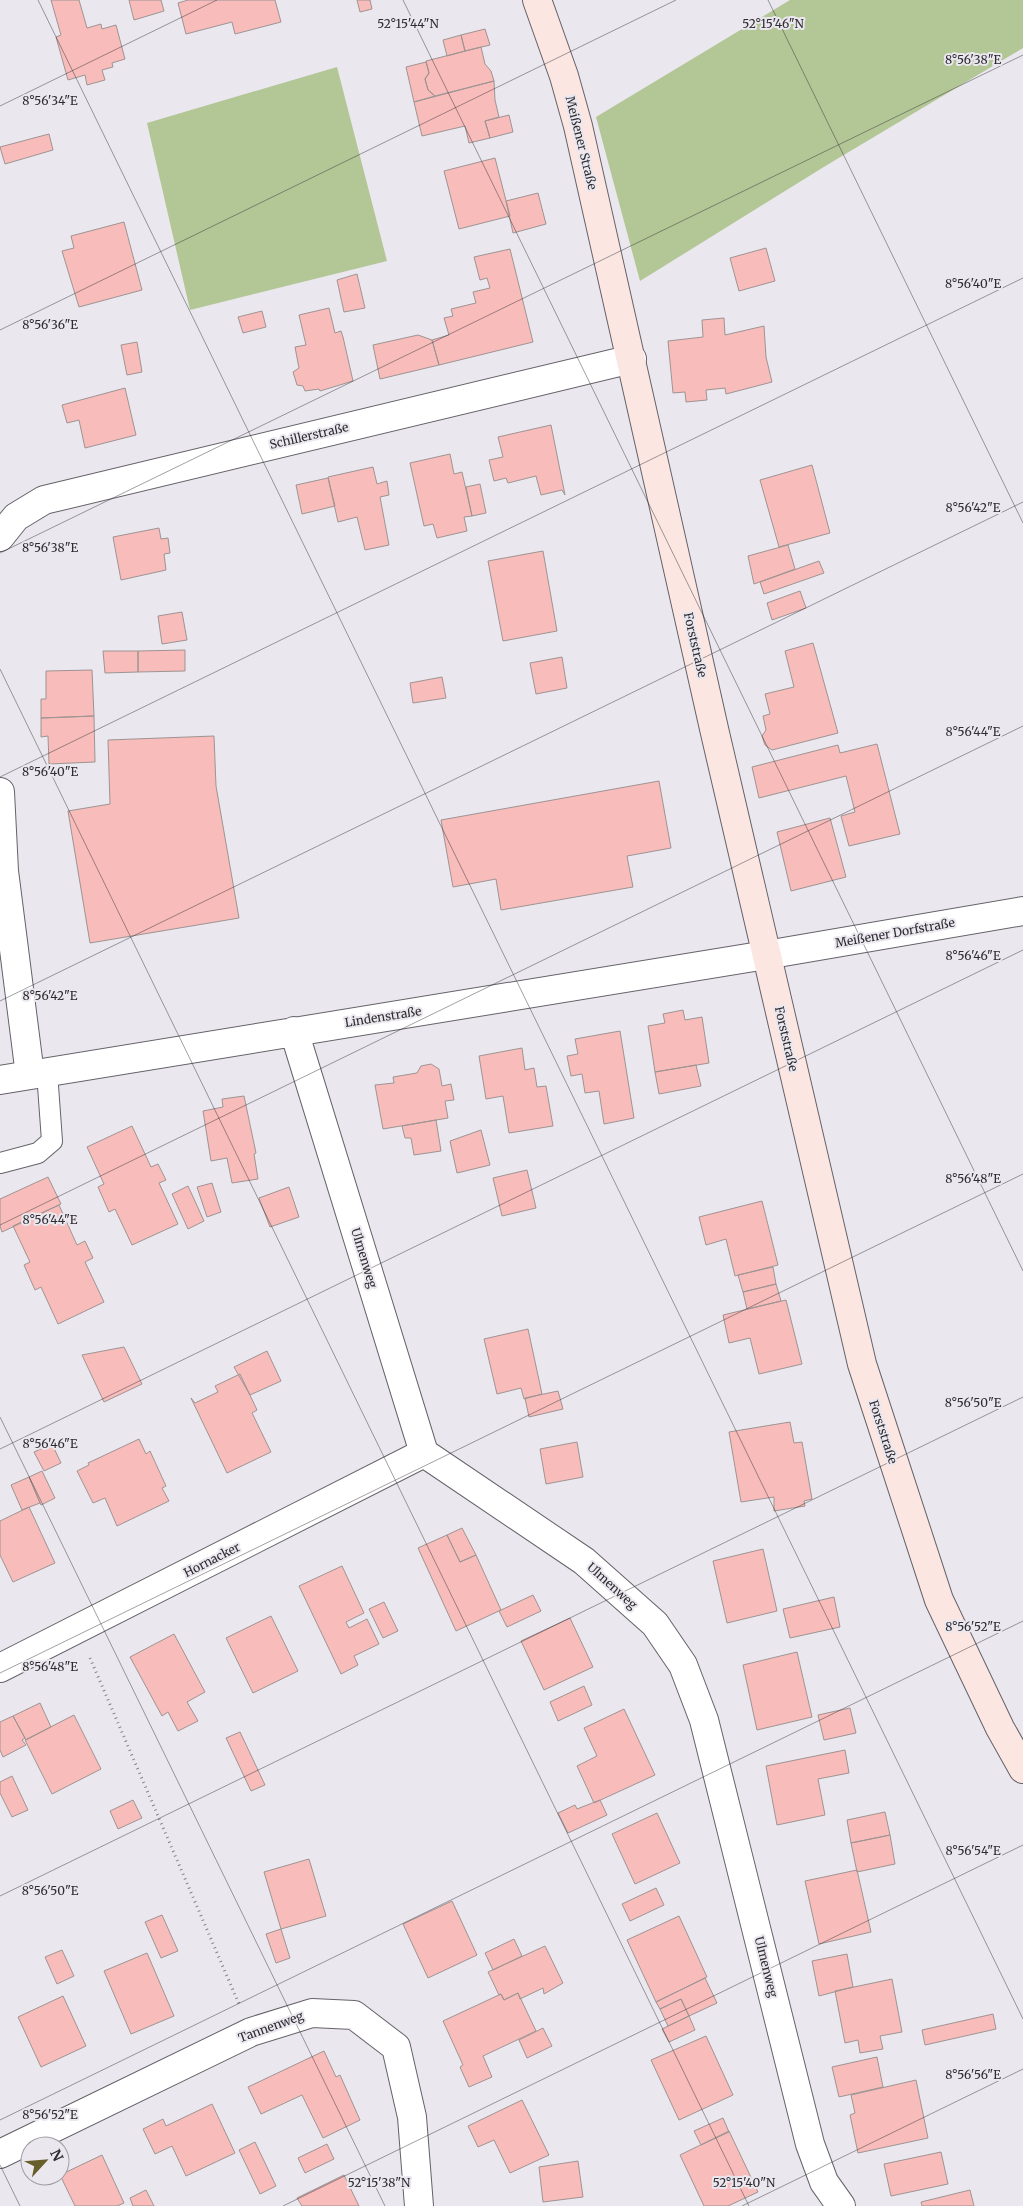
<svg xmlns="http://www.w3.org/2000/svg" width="1023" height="2206" viewBox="0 0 1023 2206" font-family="Merriweather,serif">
	<rect width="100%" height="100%" fill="#eae7ef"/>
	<path fill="#b3c695" d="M790 0H1023V48L827 165 640 281 596 117Z
		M337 67 387 261 190 310 147 123Z"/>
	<path fill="#f8bcba" stroke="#9e9493" d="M51 0H79L87 28 101 24 102 29 116 25 125 59 112 63 113 67 102 70 105 80 87 85 85 75 68 80 56 37 61 35Z
		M129 0H161L164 11 134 20Z
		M188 0H275L281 22 235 34 232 22 186 34 178 3Z
		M357 0H370L372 9 360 12Z
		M485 29 490 45 465 51 461 35Z
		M461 35 465 51 447 56 443 40Z
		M481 47 485 64 491 71 494 81 435 96 428 90 425 79 429 73 426 61Z
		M426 62 429 73 425 79 428 90 435 96 414 102 406 67Z
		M494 81 495 100 499 117 485 121 490 138 469 143 465 126 422 136 414 102Z
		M509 115 513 132 490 138 485 121Z
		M49 134 53 150 5 164 0 147Z
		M495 158 510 216 459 229 444 171Z
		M538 193 546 224 513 233 506 201Z
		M124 222 142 290 79 307 62 251 74 248 71 236Z
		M766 248 775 281 739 291 730 258Z
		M510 249 533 342 439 365 432 340 449 335 444 318 453 316 451 309 476 303 473 292 490 288 487 278 480 280 474 257Z
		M357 274 365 308 344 312 337 280Z
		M329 308 335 333 341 331 343 337 353 381 320 391 319 389 305 391 303 386 297 385 293 372 299 368 295 347 306 345 299 315Z
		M262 311 266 327 243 333 238 317Z
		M724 318 725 335 764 326 766 357 772 382 726 394 725 388 706 390 707 400 686 402 685 392 673 393 668 341 703 337 702 320Z
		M418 335 432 340 439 365 380 379 373 345Z
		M137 342 142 372 127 375 121 345Z
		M125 388 136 435 85 448 79 420 67 423 62 405Z
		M551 425 565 495 562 490 541 495 536 476 508 483 506 478 494 481 489 460 503 457 498 437Z
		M450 454 454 474 462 472 472 516 464 517 467 531 437 538 433 524 424 526 410 463Z
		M812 465 830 533 779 547 760 480Z
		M373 467 377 484 387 481 389 495 380 497 389 545 365 550 357 517 338 522 328 477Z
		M328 478 335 506 302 514 296 485Z
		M480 484 486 513 472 516 466 487Z
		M159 528 161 539 168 538 170 553 164 554 166 570 121 580 113 537Z
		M788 545 795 569 754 584 748 556Z
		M543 551 557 631 503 641 488 561Z
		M819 561 824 573 764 594 760 582Z
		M800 591 806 608 772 620 767 603Z
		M182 612 187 640 162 644 158 616Z
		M813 643 838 733 772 750 765 745 762 736 766 730 763 716 770 714 765 694 794 687 785 651Z
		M185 650V671L138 672V651Z
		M103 651H138V672L105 673Z
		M562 657 567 688 536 694 530 663Z
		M92 670 94 716 41 718V699H46V671Z
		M442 677 446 698 413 703 410 683Z
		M94 716 95 762 49 764 48 736 41 737V718Z
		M214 736 216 786 239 918 90 943 68 811 110 804 108 740Z
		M877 744 900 834 849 846 841 816 855 812 846 776 759 798 752 767 838 745 840 753Z
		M659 781 671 848 627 856 633 887 501 910 496 879 453 887 441 820Z
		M830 818 846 877 791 891 777 832Z
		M683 1010 685 1020 702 1017 709 1063 655 1072 648 1026 665 1023 663 1014Z
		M620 1031 634 1118 604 1124 599 1091 585 1093 582 1074 571 1076 567 1056 578 1054 575 1039Z
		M522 1048 525 1070 534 1068 537 1087 546 1086 553 1126 509 1133 503 1096 486 1099 479 1056Z
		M431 1064 439 1069 442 1086 451 1084 454 1100 445 1101 448 1118 383 1129 375 1085 394 1083 393 1077 417 1073 421 1066Z
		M696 1065 701 1086 659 1094 655 1072Z
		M244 1096 256 1153 254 1154 258 1179 232 1183 227 1158 211 1161 203 1111 223 1107 222 1099Z
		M436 1120 441 1151 414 1155 411 1138H405L402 1126Z
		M132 1126 151 1167 158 1164 166 1180 159 1183 178 1224 132 1245 115 1209 109 1212 98 1187 104 1184 87 1147Z
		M481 1130 490 1165 457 1173 450 1141Z
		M527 1170 536 1208 502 1216 493 1178Z
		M48 1177 61 1204 2 1232 0 1226V1199Z
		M212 1183 221 1212 207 1217 197 1187Z
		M188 1186 204 1221 188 1229 172 1194Z
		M289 1187 299 1217 270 1227 259 1198Z
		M762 1201 778 1265 735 1276 726 1239 706 1245 699 1217Z
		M59 1205 77 1245 85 1241 93 1258 85 1262 104 1302 58 1324 41 1287 35 1290 24 1265 30 1262 13 1226Z
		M773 1267 776 1284 743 1292 738 1275Z
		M776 1284 781 1301 747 1309 743 1292Z
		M786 1300 802 1364 759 1374 750 1338 729 1343 723 1315Z
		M528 1329 542 1394 524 1399 521 1388 497 1394 484 1339Z
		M124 1347 142 1384 104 1402 82 1355Z
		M267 1351 281 1381 250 1395 234 1367Z
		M240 1374 257 1410 252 1413 271 1452 227 1473 191 1398 195 1403 218 1392 215 1386Z
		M558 1391 563 1409 529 1417 525 1398Z
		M790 1422 794 1443 802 1442 812 1499 804 1501 805 1506 774 1511V1497L741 1502 729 1432Z
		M139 1439 146 1454 150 1451 166 1486 162 1488 169 1501 117 1526 105 1498 93 1503 77 1471 89 1465 88 1463Z
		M577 1442 583 1477 546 1484 540 1449Z
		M52 1444 61 1463 44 1471 34 1452Z
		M42 1471 55 1498 41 1505 29 1477Z
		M29 1477 40 1503 22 1510 11 1485Z
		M29 1507 55 1563 13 1582 0 1555V1521Z
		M462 1528 476 1555 460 1562 447 1535Z
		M447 1535 460 1562 476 1555 501 1610 456 1631 418 1548Z
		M763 1549 777 1611 727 1623 713 1561Z
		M342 1566 364 1613 346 1622 349 1628 367 1619 379 1644 354 1656 358 1665 341 1674 299 1586Z
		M533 1595 541 1611 507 1627 499 1611Z
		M834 1597 840 1627 790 1638 783 1609Z
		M384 1602 398 1631 383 1638 369 1609Z
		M271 1616 298 1671 253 1693 226 1638Z
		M570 1618 593 1667 544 1690 521 1641Z
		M174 1634 205 1692 187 1702 198 1721 178 1731 168 1712 162 1716 130 1657Z
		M797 1652 812 1717 757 1730 743 1665Z
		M584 1686 592 1705 558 1721 550 1702Z
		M40 1703 51 1727 26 1740 13 1716Z
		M850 1708 856 1733 824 1740 818 1715Z
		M624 1709 655 1775 594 1803 577 1766 597 1756 584 1728Z
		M74 1715 101 1769 52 1794 25 1740Z
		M13 1716 25 1738 22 1740 26 1745 3 1757 0 1750V1722Z
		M240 1732 265 1785 251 1791 226 1738Z
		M845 1750 849 1773 818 1779 825 1815 777 1825 766 1766Z
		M12 1776 28 1810 12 1817 0 1793V1782Z
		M133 1800 142 1818 118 1829 110 1811Z
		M600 1800 607 1815 568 1833 558 1813 575 1805 577 1809Z
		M885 1812 890 1835 851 1843 847 1820Z
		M657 1813 680 1863 635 1884 612 1834Z
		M890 1835 895 1864 857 1872 851 1843Z
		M309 1859 326 1916 281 1929 264 1872Z
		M857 1870 871 1932 819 1944 805 1881Z
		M656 1888 664 1905 630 1921 622 1904Z
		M452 1901 477 1955 428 1978 403 1924Z
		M162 1915 178 1951 161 1958 145 1922Z
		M679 1916 707 1977 656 2002 627 1940Z
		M281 1929 290 1958 276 1963 266 1934Z
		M514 1939 522 1956 493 1970 485 1953Z
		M545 1946 563 1983 544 1994 543 1988 520 1999 518 1993 504 2000 501 1994 499 1995 488 1972Z
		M62 1950 74 1976 57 1984 45 1957Z
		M147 1953 174 2016 131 2034 104 1971Z
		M847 1954 853 1987 819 1996 812 1961Z
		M705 1978 717 2003 689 2016 681 1999 660 2009 656 2002Z
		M892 1979 902 2032 880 2036 883 2049 860 2053 858 2040 845 2043 835 1991Z
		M518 1993 536 2031 483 2056 492 2077 469 2087 460 2067 463 2065 443 2021 501 1994 504 2000Z
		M63 1996 86 2046 41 2067 18 2017Z
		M681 1999 689 2016 668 2026 660 2009Z
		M993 2014 996 2029 925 2045 922 2030Z
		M689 2016 695 2030 669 2042 662 2029Z
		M543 2028 552 2046 527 2058 519 2040Z
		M706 2036 733 2095 679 2120 651 2060Z
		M324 2051 336 2077 340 2075 360 2120 323 2138 302 2095 261 2114 248 2087Z
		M877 2057 883 2087 839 2097 832 2067Z
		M916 2080 928 2138 858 2153 850 2115 855 2113 851 2095Z
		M522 2100 549 2155 510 2173 494 2140 478 2147 468 2126Z
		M212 2104 235 2153 186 2176 172 2146 155 2154 143 2129 163 2119 166 2126Z
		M723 2118 729 2132 701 2145 694 2131Z
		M729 2131 758 2192 728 2206H704L680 2155Z
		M255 2142 276 2186 260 2194 239 2150Z
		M327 2144 334 2159 305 2173 298 2158Z
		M941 2152 948 2184 891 2196 884 2164Z
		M102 2155 124 2203 117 2206H75L60 2175Z
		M578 2161 583 2197 543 2202 539 2167Z
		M344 2175 359 2206H302L297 2198Z
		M146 2190 154 2206H133L130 2198Z
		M970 2190 974 2206H922L921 2202Z"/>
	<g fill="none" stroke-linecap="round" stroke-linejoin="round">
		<g stroke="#656269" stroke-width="22">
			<path id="lane" d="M0 1163 38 1153 52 1141 47 1072"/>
		</g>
		<g stroke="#656269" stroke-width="30">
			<path id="street" d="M0 537 16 517 44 500 632 359
				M0 792 4 871 30 1075
				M294 1031 424 1453 584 1561 655 1624 683 1665 704 1720 810 2144 824 2182 841 2206
				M0 1080 766 955 1023 911
				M0 1668 424 1453
				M0 2154 251 2032 312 2013 354 2015 396 2047 412 2117 419 2206"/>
		</g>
		<g stroke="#656269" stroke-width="30">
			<path id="secondary" d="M537 0 564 76 578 126 715 733 862 1364 939 1600 1000 1728 1023 1769"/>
		</g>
		<path stroke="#858288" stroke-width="3" stroke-dasharray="1 4" stroke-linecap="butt" d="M90 1658 239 2004"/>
		<use href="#lane" stroke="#fff" stroke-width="20"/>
		<use href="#street" stroke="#fff" stroke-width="28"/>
		<use href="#secondary" stroke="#fbe6e2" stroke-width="28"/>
	</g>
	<path fill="none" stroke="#2e2c30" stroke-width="1" stroke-opacity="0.45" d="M38 0 1023 2019M403 0 1023 1271M768 0 1023 523M0 106 217 0M0 330 676 0M0 553 1023 55M0 669 749 2206M0 777 1023 278M0 1001 1023 502M0 1225 1023 726M0 1417 385 2206M0 1449 1023 950M0 1673 1023 1174M0 1896 1023 1397M0 2120 1023 1621M0 2165 20 2206M283 2206 1023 1845M742 2206 1023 2069"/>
	<g text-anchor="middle" stroke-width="4" stroke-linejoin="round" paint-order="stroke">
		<g font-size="12" fill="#2e2c30" stroke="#eae7ef">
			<text transform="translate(581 143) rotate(76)" y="4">Meißener Straße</text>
			<text transform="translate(309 436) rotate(-13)" y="4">Schillerstraße</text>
			<text transform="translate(695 645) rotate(77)" y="4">Forststraße</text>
			<text transform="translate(895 933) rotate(-10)" y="4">Meißener Dorfstraße</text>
			<text transform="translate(383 1017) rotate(-9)" y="4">Lindenstraße</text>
			<text transform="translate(786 1039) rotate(77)" y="4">Forststraße</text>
			<text transform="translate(364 1258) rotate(73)" y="4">Ulmenweg</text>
			<text transform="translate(883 1432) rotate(72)" y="4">Forststraße</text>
			<text transform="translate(212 1560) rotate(-27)" y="4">Hornacker</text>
			<text transform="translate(612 1586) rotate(42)" y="4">Ulmenweg</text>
			<text transform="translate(766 1967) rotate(76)" y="4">Ulmenweg</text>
			<text transform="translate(271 2027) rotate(-20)" y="4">Tannenweg</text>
		</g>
	</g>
	<g font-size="12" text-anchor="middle" fill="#2e2c30" stroke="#eae7ef" stroke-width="4" stroke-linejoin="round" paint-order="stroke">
		<text x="408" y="28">52°15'44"N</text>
		<text x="773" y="28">52°15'46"N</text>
		<text x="973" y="64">8°56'38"E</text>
		<text x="50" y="105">8°56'34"E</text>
		<text x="973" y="288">8°56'40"E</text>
		<text x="50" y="329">8°56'36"E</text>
		<text x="973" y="512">8°56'42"E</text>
		<text x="50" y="552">8°56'38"E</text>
		<text x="973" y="736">8°56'44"E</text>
		<text x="50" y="776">8°56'40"E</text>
		<text x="973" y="960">8°56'46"E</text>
		<text x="50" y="1000">8°56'42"E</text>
		<text x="973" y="1183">8°56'48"E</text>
		<text x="50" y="1224">8°56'44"E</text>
		<text x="973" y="1407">8°56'50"E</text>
		<text x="50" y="1448">8°56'46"E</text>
		<text x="973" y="1631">8°56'52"E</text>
		<text x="50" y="1671">8°56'48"E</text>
		<text x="973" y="1855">8°56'54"E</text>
		<text x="50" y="1895">8°56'50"E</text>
		<text x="973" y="2079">8°56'56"E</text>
		<text x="50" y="2119">8°56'52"E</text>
		<text x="379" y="2187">52°15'38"N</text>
		<text x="744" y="2187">52°15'40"N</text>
	</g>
	<g transform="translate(45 2161) rotate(64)"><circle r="24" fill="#eae7ef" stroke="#9f9ca3"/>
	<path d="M0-4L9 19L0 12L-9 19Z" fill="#685e2a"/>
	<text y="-8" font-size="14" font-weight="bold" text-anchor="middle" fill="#2e2c30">N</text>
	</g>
</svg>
